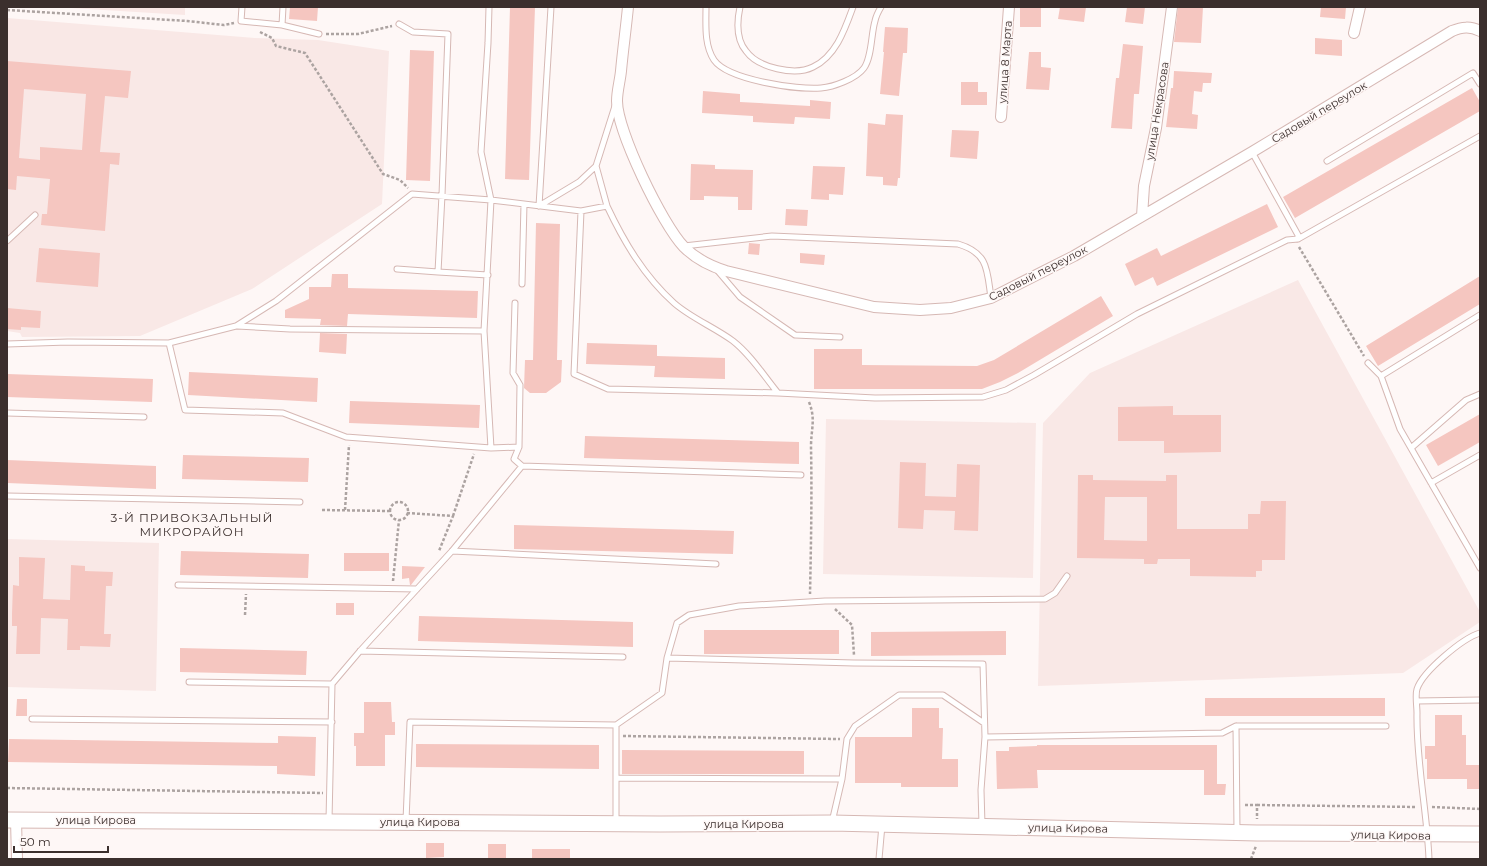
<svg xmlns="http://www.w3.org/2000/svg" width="1487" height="866" viewBox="0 0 1487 866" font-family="Montserrat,sans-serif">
	<rect width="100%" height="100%" fill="#fef7f6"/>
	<path fill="#f9e8e6" d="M55 7H185V15Z
		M7 18 255 38 318 40 389 51 382 204 252 289 140 336 22 337 20 333 7 331Z
		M1298 280 1480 612V622L1403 673 1038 686 1043 423 1090 373Z
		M826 419 1036 423 1033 578 823 574Z
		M7 539 159 543 156 691 7 687Z"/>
	<path fill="#f5c6c0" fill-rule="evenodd" d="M290 7H318L317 21 289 19Z
		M510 7H535L529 180 505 179Z
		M1060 7H1086L1084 22 1058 19Z
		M1127 7H1145L1143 24 1125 22Z
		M1178 7H1203L1201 43 1174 42Z
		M1321 7H1346L1345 19 1320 17Z
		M1020 8H1041V27H1020Z
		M885 27 908 28 907 53H903L899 96 880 94 884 52H883Z
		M1315 38 1342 40V56L1315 54Z
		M1123 44 1143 46 1139 94H1134L1132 129 1111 128 1116 78H1119Z
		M410 50 434 51 430 181 406 180Z
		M1029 52H1041V67L1051 68 1049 90 1026 89Z
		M7 61 131 71 128 98 105 96 100 152 120 153 119 165 110 164 105 231 41 225 42 214H47L50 179 17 176 16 190 7 189ZM24 89 86 94 82 150 40 147V160L19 158Z
		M1174 71 1212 73 1211 83H1203L1202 92 1194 91 1192 114 1198 115 1197 129 1166 127 1171 88H1173Z
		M961 82H978V92H987V105H961Z
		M1472 88 1480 102V111L1295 218 1283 197Z
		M703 91 740 94V102L810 106V100L831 102 830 119 795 117 794 124 753 122V116L702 113Z
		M886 114 903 115 900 178H898L897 186 883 185V177L866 176 868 123 885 125Z
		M952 130 979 131 977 159 950 157Z
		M691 164 715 165V169L753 170 752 210H738V197L704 196V200H690Z
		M813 166 845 167 843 195 829 194V200L811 199Z
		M1267 204 1278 227 1157 286 1153 277 1135 286 1125 264 1157 248 1161 256Z
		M786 209 808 210 807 226 785 225Z
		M536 223 560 224 557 360H562L561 382 546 393H530L524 388 525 360H533Z
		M749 243 760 244 759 255 748 254Z
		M39 248 100 253 98 287 36 282Z
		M800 253 825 255 824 265 800 263Z
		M332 274H348V288L478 291 477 318 348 314 347 326 320 325 321 319 285 318V310L309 299V287H331Z
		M1480 276V304L1378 366 1366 346Z
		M1101 296 1113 316 1018 373 1000 382 982 389H814V349H862V365L977 366 994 360Z
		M7 308 41 311 40 328 21 327V330L7 329Z
		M320 333 347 334 346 354 319 352Z
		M587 343 657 345V356L725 358V379L654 377 655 366 586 364Z
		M189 372 318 378 317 402 188 395Z
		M7 374 153 379 152 402 7 397Z
		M350 401 480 405 479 428 349 423Z
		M1173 406V415H1221V452L1164 453V441H1118V407Z
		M1480 414V442L1438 466 1426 445Z
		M585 436 799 442V464L584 458Z
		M183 455 309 458 308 482 182 479Z
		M7 460 156 466V489L7 483Z
		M900 462 926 463 925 496 956 497 957 464 980 465 978 531 954 530 955 511 924 510 923 529 898 528Z
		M1078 475H1093V480L1166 481V475H1177V529H1248V514H1260L1261 501H1286L1285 560H1262V571H1256V577L1190 576V559H1158L1157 564H1144V559L1077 558ZM1105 497H1147V541L1104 540Z
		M514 525 734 531 733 554 514 549Z
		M181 551 309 554 308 578 180 575Z
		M344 553H389V571H344Z
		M19 557 45 558 43 599 70 600 71 565 85 566V571L113 572 112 586H106L104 634H111L110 647 80 646V650H67L68 619 41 618 40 654H16L17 626H12V614L13 585 19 586Z
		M402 566 425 567 411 585H410L409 578 402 579Z
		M336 603H354V615H336Z
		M419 616 633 622V647L418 641Z
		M704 630H839V654H704Z
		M1006 631V655L871 656V632Z
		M180 648 307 651 306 675 180 672Z
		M1205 698H1385V716H1205Z
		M17 699H27V716H16Z
		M364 702H391L392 722H395V735H385V766H356V746H354V733H364Z
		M912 708H939V728H943L942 759H958V787H901V783H855V737H912Z
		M1435 715H1462V735H1466V765H1480V789H1467V779H1427V759H1425V746H1435Z
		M278 736 316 737 315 776 277 774V766L8 762 9 739 278 743Z
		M416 744 599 745V769L416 767Z
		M1037 745H1217V784H1226L1225 795H1204V770H1037L1038 788 997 789 996 751H1009V747L1037 746Z
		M622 750 804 751V774H622Z
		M426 843H444V857L426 858Z
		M488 844H506V859H488Z
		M532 849H570V859H532Z"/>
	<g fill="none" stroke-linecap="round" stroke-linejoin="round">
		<g stroke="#d6b8b4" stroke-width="7">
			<path id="service" d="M242 7 241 21 282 25 283 7
				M706 7C706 24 704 45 714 60 728 80 797 90 821 88 833 87 856 79 864 68 872 57 871 34 875 21 876 16 878 12 881 7
				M740 7C737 21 736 39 746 51 758 68 795 76 813 67 836 56 845 29 853 7
				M282 25 319 34
				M615 106 596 166 607 206 581 211 491 200 484 331 491 448 519 447 514 459 522 466 801 475
				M1327 161 1473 73 1480 84
				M539 206 551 7
				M539 206 579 182 596 166
				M607 206C624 242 644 276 674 303 691 318 714 327 733 341 751 355 764 376 778 393L875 398 983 397 1006 390 1034 375 1137 314 1287 240 1298 239V235L1252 152
				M581 211 574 374 608 389 778 393
				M1298 239 1480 136
				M7 241 35 215
				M684 246 772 236 958 244C989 253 987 271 991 298
				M397 269 438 272 442 195 448 34 413 32 399 24
				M717 270 740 297 795 335 840 337
				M438 272 488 275
				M522 284 524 204
				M515 303 513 373 520 385 519 447
				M237 326 290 329 484 331
				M169 343 185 410 283 413 346 437 491 448
				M7 344 68 342 169 343 236 326 276 301 412 194 491 200 481 152 488 43 489 7
				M1368 363 1381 376 1400 429 1480 568
				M1381 376 1480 315
				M7 413 144 417
				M1411 448 1466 400 1480 394
				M1431 483 1480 455
				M7 496 300 502
				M452 551 716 564
				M178 585 417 589
				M360 651 623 657
				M667 658 854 663 983 664 985 737 981 790 982 825
				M189 682 332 684
				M1417 701 1480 700
				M32 719 332 722
				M616 725 662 693 667 658 677 623 689 615 739 606 825 601 1045 599 1055 593 1067 576
				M1236 726H1386
				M985 737 1222 733 1236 726 1237 831
				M616 778 842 779
				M329 820 332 684 360 651 452 551 522 466
				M406 821 410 722 616 725V822
				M832 822 842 779 847 739 855 726 899 695H943L984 723
				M879 859 882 825
				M1429 859C1427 810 1416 762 1417 713 1417 706 1415 695 1417 689 1423 671 1463 638 1480 633"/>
		</g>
		<g stroke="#d6b8b4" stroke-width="12">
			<path id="minor" d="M628 7C626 28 623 49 621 71 620 81 617 91 617 101 617 131 662 224 684 247 696 259 710 266 726 271L874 307 920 310 951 308 991 298 1074 256 1252 152 1452 31C1462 27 1470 26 1480 31
				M1354 33 1360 7
				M1001 117 1009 7
				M1142 216 1144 186 1156 128 1172 7
				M16 820 17 859"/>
		</g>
		<g stroke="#d6b8b4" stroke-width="17">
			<path id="secondary" d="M7 820 660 824 832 823 1257 833 1480 834"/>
		</g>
		<path stroke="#aca3a1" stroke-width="2.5" stroke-dasharray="3 2" stroke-linecap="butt" d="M7 10 187 21 224 25 234 23
			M260 32 272 38 276 46 305 53 383 174 400 180 408 188
			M326 34H358L392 26
			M1299 247 1364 356
			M809 402C816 419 811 429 811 447 812 496 811 545 810 594
			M390 511a9 9 0 1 1 18 0a9 9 0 1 1-18 0Z
			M322 510 390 511
			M345 510 349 445
			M407 513 453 516 439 551
			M453 516 474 454
			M393 581 399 520
			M835 609 852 625 854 655
			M245 615 246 594
			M623 736 840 739
			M7 788 323 793
			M1245 805H1257V819
			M1257 805 1417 807
			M1432 807 1480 809
			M1251 859 1256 846"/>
		<use href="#service" stroke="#fff" stroke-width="5"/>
		<use href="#minor" stroke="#fff" stroke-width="10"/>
		<use href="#secondary" stroke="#fff" stroke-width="15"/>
	</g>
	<g text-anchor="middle" stroke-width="3" stroke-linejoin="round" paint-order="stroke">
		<g font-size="11" fill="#3b2f2d" stroke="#fef7f6">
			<text transform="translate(1005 62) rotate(-86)" y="4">улица 8 Марта</text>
			<text transform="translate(1157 111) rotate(-81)" y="4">улица Некрасова</text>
			<text transform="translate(1319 112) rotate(-31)" y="4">Садовый переулок</text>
			<text transform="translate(1038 273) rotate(-27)" y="4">Садовый переулок</text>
			<text x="96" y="824">улица Кирова</text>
			<text x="420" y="826">улица Кирова</text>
			<text x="744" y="828">улица Кирова</text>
			<text transform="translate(1068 828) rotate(1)" y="4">улица Кирова</text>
			<text transform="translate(1391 835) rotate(1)" y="4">улица Кирова</text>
		</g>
		<g font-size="12" letter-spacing="1" fill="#3b2f2d" stroke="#fef7f6">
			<text x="192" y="522">3-Й ПРИВОКЗАЛЬНЫЙ<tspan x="192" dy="14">МИКРОРАЙОН</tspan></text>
		</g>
	</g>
	<rect width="1487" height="866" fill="none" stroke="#3b2f2d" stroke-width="16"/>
	<path d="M14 846v6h94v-6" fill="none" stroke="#3b2f2d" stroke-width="2"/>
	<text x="20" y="846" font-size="12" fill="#3b2f2d" stroke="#fef7f6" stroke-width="3" paint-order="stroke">50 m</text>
</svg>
